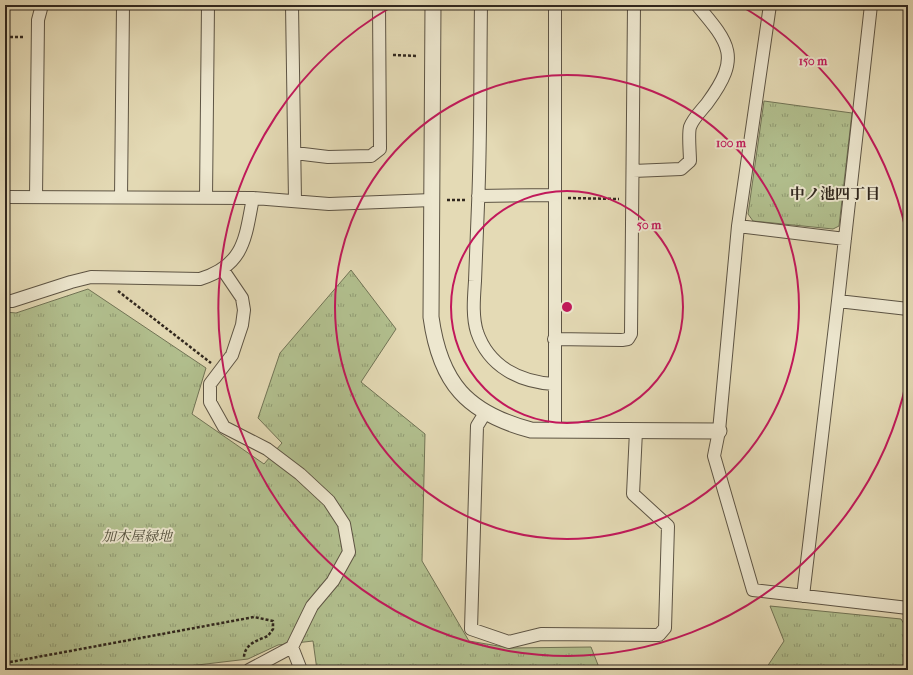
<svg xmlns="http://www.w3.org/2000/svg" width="913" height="675" viewBox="0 0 913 675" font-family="'IM FELL French Canon','Noto Serif JP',serif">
	<defs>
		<pattern id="grass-tufts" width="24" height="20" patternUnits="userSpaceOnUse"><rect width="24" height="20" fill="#b2c08f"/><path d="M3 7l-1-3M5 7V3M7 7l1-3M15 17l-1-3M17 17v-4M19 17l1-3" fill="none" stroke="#919c74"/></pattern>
	</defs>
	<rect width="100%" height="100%" fill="#e4dab5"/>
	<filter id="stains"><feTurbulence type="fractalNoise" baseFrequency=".005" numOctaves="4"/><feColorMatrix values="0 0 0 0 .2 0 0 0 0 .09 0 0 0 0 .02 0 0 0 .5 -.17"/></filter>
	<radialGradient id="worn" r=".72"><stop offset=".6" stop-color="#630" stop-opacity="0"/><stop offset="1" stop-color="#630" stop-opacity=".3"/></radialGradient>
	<path fill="url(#grass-tufts)" stroke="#717456" d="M764 101 852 113 839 226 833 229 753 221 748 214Z
		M351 270 396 329 361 382 425 434 422 561 469 641 510 648 591 647 600 670H317L313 641 278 645 248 659 189 666 5 670V312L16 313 88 289 206 368 192 414 264 464 282 443 258 418 280 353Z
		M770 606 901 619 908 630V670H765L784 641Z"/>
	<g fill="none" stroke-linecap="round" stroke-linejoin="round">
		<g stroke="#5d5444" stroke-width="14">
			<path id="minor" d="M292 5 295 201
				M481 5C480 72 481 138 478 205 477 230 476 255 475 281 474 297 472 316 477 332 489 367 520 382 554 384
				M770 5 738 226 719 431 714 456 753 590 908 608
				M295 153 328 157 371 156 380 149 379 5
				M633 171 681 169 690 161C690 153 688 134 690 127 693 118 703 109 708 102 741 57 730 44 697 5
				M478 196 554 195
				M5 197 253 198 329 204 432 200
				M36 197 38 20 42 5
				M121 197 123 5
				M206 197 208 5
				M738 226 845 239
				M223 270 242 298 244 310 242 325 232 355 210 384V402L224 427 267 449 300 474 329 501 344 524 349 552 333 581 312 606 292 647 301 670
				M5 301H12L71 282 91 277 200 279C245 265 245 238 253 198
				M838 301 908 309
				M554 339 622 340 628 339 631 334 634 5
				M485 413 477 426 471 629 509 642 541 634 659 635 665 628 668 526 633 494 636 431
				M555 430V5
				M803 596 838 301 871 5
				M249 670 292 647"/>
		</g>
		<g stroke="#5d5444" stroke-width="17">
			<path id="tertiary" d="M433 5 431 317C440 383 467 413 531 430L719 431"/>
		</g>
		<path stroke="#30271e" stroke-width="2.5" stroke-dasharray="3 2" stroke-linecap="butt" d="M5 37H25
			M393 55 418 56
			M568 198 619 199
			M447 200H466
			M118 291 211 363
			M5 663 254 617 273 621V629L268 636C258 640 244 644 244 658"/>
		<use href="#minor" stroke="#ede7cf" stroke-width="12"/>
		<use href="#tertiary" stroke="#ede7cf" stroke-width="15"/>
	</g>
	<g fill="none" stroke="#c2185b" stroke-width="2">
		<circle cx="567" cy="307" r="116"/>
		<circle cx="567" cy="307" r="232"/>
		<path d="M907 379A348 348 0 1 1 393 6M741 6A348 348 0 0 1 907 235"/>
	</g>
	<g text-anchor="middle" stroke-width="4" stroke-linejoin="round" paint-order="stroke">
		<g font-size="14" font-style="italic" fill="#504d3a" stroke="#ede7cf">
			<text x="137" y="541">加木屋緑地</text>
		</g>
		<g font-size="15" font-weight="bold" fill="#30271e" stroke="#ede7cf">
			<text x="835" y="199">中ノ池四丁目</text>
		</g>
	</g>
	<circle cx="567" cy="307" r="6" fill="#c2185b" stroke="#ede7cf" stroke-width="2"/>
	<g font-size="12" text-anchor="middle" font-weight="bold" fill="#c2185b" stroke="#ede7cf" stroke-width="4" stroke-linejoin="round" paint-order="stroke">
		<text x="813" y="65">150 m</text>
		<text x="731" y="147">100 m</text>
		<text x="649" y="229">50 m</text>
	</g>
	<rect width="913" height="675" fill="none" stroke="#e4dab5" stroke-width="20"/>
	<rect x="6" y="6" width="901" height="663" fill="none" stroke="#30271e" stroke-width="2"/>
	<rect x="10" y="10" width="893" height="655" fill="none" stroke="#30271e"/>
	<rect width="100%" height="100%" filter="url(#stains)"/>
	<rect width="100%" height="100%" fill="url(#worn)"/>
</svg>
